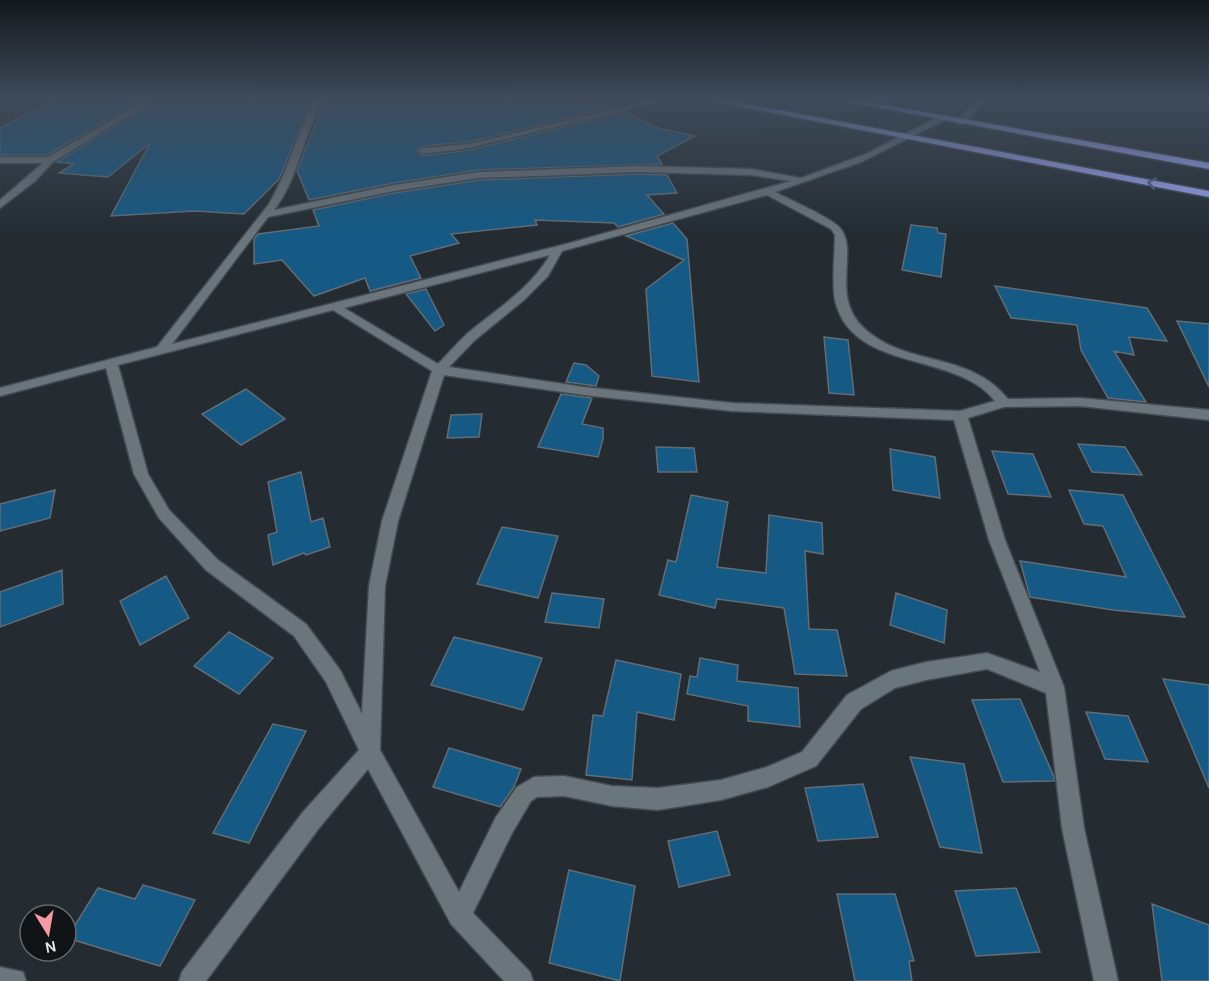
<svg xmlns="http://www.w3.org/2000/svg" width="1209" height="981" viewBox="0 0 1209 981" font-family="Karla,sans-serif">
	<rect width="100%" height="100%" fill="#242c32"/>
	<path fill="#145a85" stroke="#636c74" stroke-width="1.5" d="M57 98H144L47 155H0V128Z
		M160 98H313L279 179 244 214 195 211 111 216 150 143 108 177 59 173 74 164 57 162Z
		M326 98H470L476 103 485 98H569L581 103 590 101 600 106 607 104 614 107 469 142 422 146 416 151 422 156 470 150 625 112 658 128 695 136 657 156 662 164 479 170 394 183 309 200 297 171Z
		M638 174 667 175 677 193 647 195 664 214 618 227 614 223 535 220 537 225 451 234 459 243 410 256 421 278 370 291 365 278 314 296 282 260 254 264V239L258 234 319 226 313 210 394 193 479 180Z
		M673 223 687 239 699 382 652 376 646 289 684 260 626 236Z
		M911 225 937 228 938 233 946 234 941 277 902 270Z
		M995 286 1147 308 1167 341 1129 337 1134 355 1114 351 1146 402 1108 398 1081 350 1077 325 1011 318Z
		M426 289 444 325 435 331 406 294Z
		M1177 321 1209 324V387Z
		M824 337 848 340 854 395 829 393Z
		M574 363 586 365 599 376 596 386 566 382Z
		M246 389 285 419 241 445 202 414Z
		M561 394 592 398 582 424 603 428V439L598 457 538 447Z
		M482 414 479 437 447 438 451 415Z
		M1078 444 1125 447 1142 475 1092 472Z
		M656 447 694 448 697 472H658Z
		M890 449 935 457 940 498 893 490Z
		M992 451 1033 454 1051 497 1008 494Z
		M301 472 311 522 323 518 330 547 306 555 304 553 273 565 268 535 277 532 268 482Z
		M55 490 50 518 0 531V504Z
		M1069 490 1123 495 1185 617 1113 610 1030 597 1020 561 1126 577 1103 526 1084 524Z
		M691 495 728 502 717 567 766 573 769 515 822 523 823 554 805 551 809 629 837 630 847 676 795 674 784 608 717 599 715 608 659 595 668 560 676 562Z
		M502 527 558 536 538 598 477 584Z
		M62 570 63 604 0 627V592Z
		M166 576 189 618 140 645 120 601Z
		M552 593 604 599 599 628 545 622Z
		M896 593 947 610 944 643 890 625Z
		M229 632 273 658 239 694 194 666Z
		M454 637 542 658 523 710 431 685Z
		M700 658 738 665 737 681 798 688 800 727 748 721V706L687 694 690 676 697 677Z
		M616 660 681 674 674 720 637 712 632 780 586 775 593 715 603 716Z
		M1163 679 1209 685V788Z
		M1020 699 1054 777V781L1003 782 972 700Z
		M1086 712 1128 716 1148 762 1105 759Z
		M273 724 306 731 249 843 213 833Z
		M449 748 521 769 514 787 500 807 433 787Z
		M910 757 964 764 982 853 940 847Z
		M863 784 878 837 818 841 805 788Z
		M717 831 730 875 679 887 668 841Z
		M569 870 635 886 620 981 549 963Z
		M143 885 195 900 160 966 67 938 98 888 135 899Z
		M1016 888 1040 952 976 956 955 891Z
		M837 894H895L914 961H909L912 981H855Z
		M1152 904 1209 925V981H1162Z"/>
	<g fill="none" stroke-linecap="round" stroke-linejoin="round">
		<g stroke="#444b50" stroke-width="3">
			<path id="street" d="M149 98H158L53 162 35 181 0 208V200L43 163H0V157H48Z
				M316 98H324C303 134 299 178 274 210L394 185 479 172 638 166 751 169 801 178 866 154 939 116H945V120L861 162 775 192C790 200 830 217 840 228 860 252 828 297 866 330 908 367 969 351 1008 399L1080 398 1209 410V420L1080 406 1004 407 968 418 1005 540 1064 687 1084 828 1118 981H1094L1062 828 1046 693 987 669 926 680 895 688 861 709 816 766 768 787 721 800 658 810 612 806 564 796 537 797 531 801 512 833 473 913 530 972 533 981H504L451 924 368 769 319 828 206 981H179L182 972 303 812 359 750 326 682 294 636 206 570 159 518 134 474 106 368 0 396V388L157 347 269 204C289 170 297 132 316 98ZM638 172 751 175 791 181 570 243 172 344 268 217 394 191 479 178ZM767 195 831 229 835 235C835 253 831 289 836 304 856 373 956 351 995 401L960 411 732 403 584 387 449 367 475 340 524 300 548 276 562 251ZM550 255C530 289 498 308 468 333 457 343 448 354 438 364L344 308ZM333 310 432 371 382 521 369 586 362 714 340 670 306 624 218 560 169 510 148 474 118 365ZM444 375 584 395 732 411 954 420 989 540 1040 672 987 653 926 662 891 671 847 695 802 752 767 767 721 780 658 788 612 786 564 776 534 777 517 787 496 817 459 892 380 750 385 586 398 521Z
				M472 98H483L475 101Z
				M661 98H675L469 148 422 154 418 151 422 148 469 144Z
				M979 98H987L964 124H958V120Z
				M0 967 23 972 26 981H0Z"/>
		</g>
		<g stroke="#444b50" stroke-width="3">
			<path id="highway" d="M696 98H715L1209 191V197Z
				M827 98H846L1209 163V169Z"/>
		</g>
		<use href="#street" fill="#6b757c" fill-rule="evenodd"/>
		<use href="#highway" fill="#9da8fa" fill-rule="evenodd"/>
	</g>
	<defs><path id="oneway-chevron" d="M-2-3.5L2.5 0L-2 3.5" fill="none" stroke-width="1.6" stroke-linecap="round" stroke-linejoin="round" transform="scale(1.5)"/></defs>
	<use stroke="#565e88" href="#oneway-chevron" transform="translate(1152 183) rotate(-169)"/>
	<linearGradient id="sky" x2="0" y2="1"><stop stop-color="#14181c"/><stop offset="0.42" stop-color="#3f4b5a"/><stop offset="1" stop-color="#3f4b5a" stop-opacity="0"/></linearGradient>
	<rect width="1209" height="235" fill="url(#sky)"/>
	<g transform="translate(48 933) rotate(169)"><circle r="28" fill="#101416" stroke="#64686b" stroke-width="1.5"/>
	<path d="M0-4.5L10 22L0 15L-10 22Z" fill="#f49aa4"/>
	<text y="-9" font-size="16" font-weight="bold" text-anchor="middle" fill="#e1e6eb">N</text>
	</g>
</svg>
